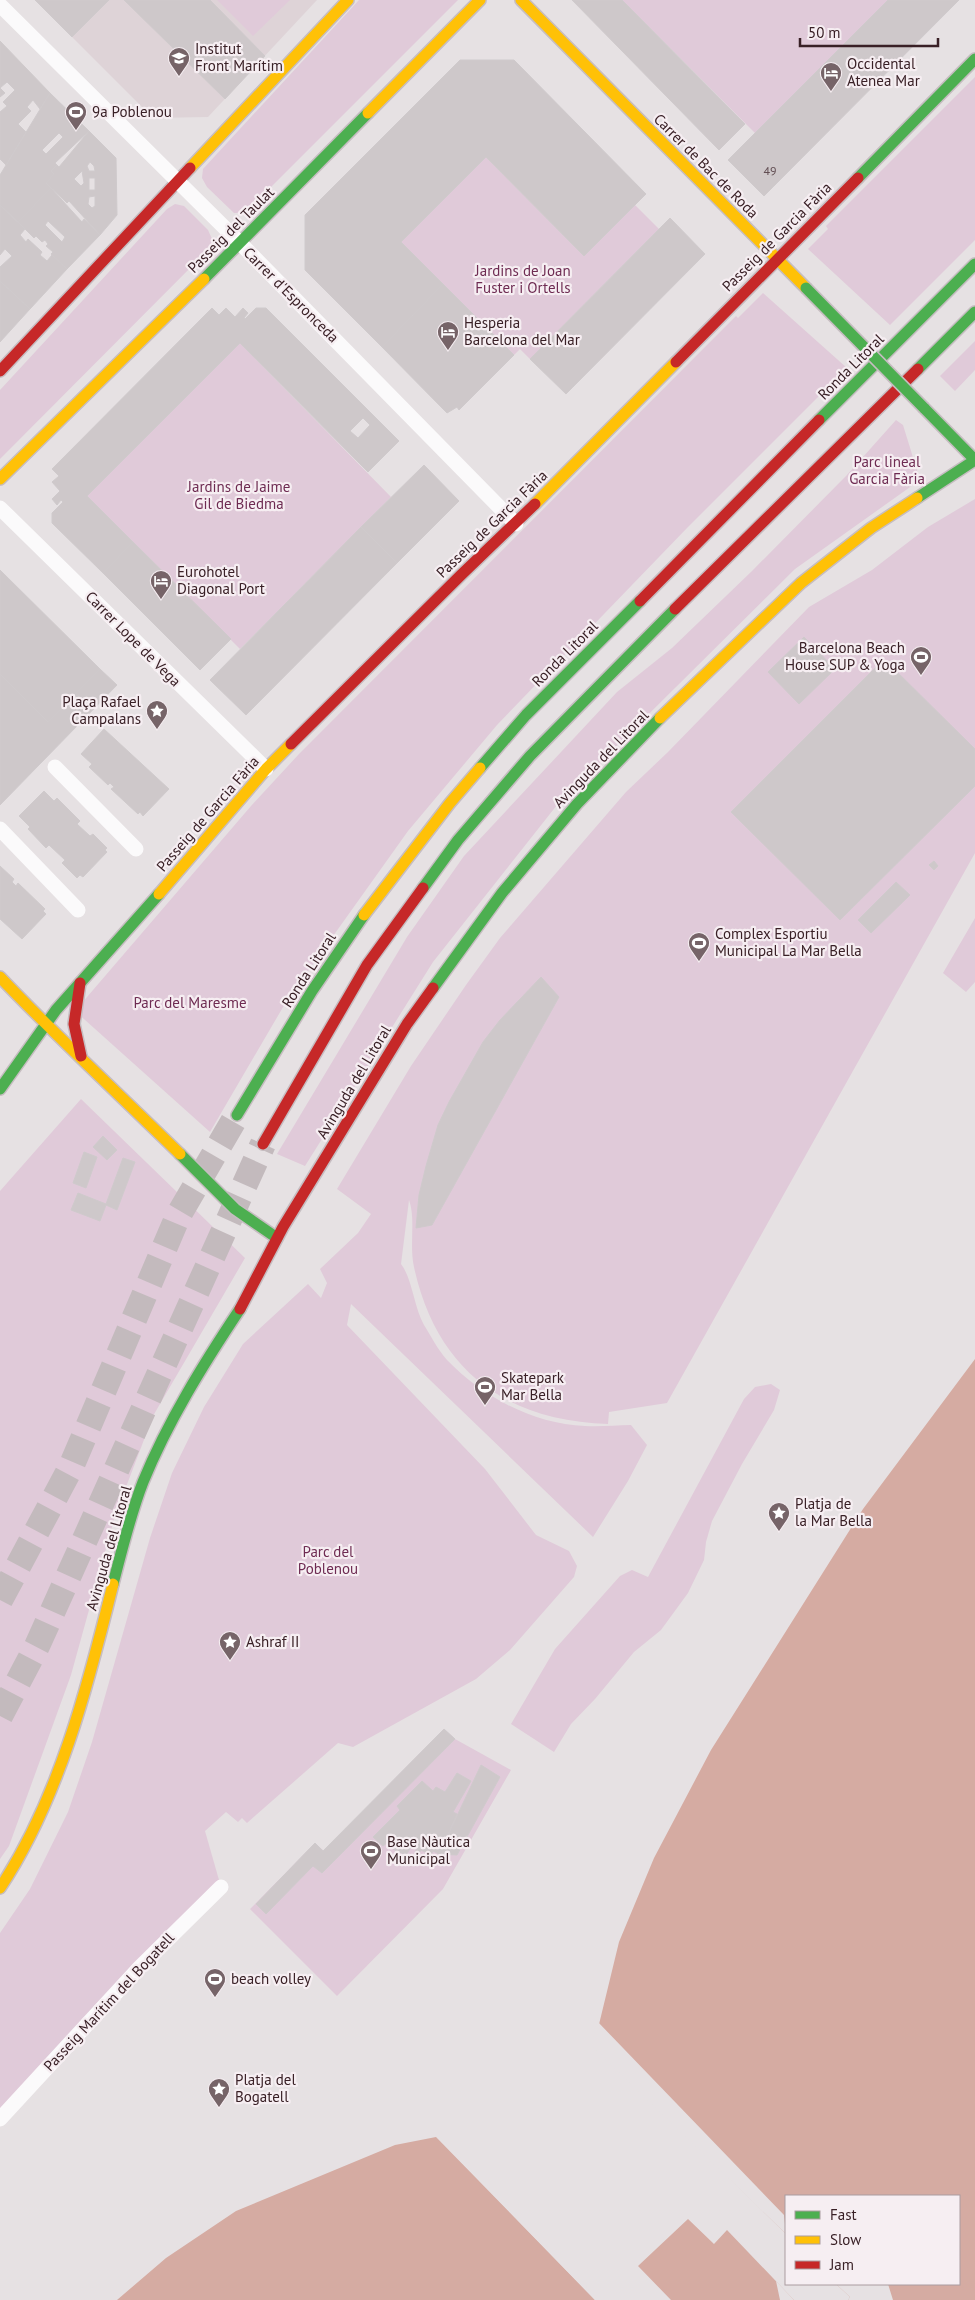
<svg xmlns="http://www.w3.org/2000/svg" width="975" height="2300" viewBox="0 0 975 2300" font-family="'PT Sans',sans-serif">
	<rect width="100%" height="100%" fill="#e6e1e3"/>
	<path fill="#ded3d7" d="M35 0H317L208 117 153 118Z"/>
	<path fill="#e0cad9" d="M217 0H290L253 36Z
		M359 0H458L249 209 242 213H234L207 187 202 178 203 169Z
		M622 0H888L755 133Z
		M975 77V240L890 325 808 249 828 229 826 226Z
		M486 157 584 256 635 205 659 229 530 359 520 349 514 355 401 242Z
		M175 204 184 206 208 230 212 239 210 248 0 459V390L167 209Z
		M763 293 847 368 687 528 497 725 408 831 286 1002 210 1132 75 1011 251 806 299 754 736 316 738 318Z
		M975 341V370L955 391 940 376Z
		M240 343 391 497 240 649 87 496Z
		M896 420 903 425 920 480 795 569 557 805 433 962 305 1166 277 1154 407 937 464 856 617 692 672 648 752 571 846 476Z
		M975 499V853L667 1403 609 1412 608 1424C505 1421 436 1369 414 1267 409 1245 416 1219 409 1200L401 1264C412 1278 414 1307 424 1325 431 1336 438 1350 447 1360 483 1397 533 1424 585 1426 601 1427 616 1425 631 1425L647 1445 628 1481 593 1537 351 1304 347 1325 485 1469 536 1535 569 1551 577 1566 574 1577 510 1650 476 1679 353 1747 338 1743 247 1823 242 1818 238 1822 226 1812 205 1831 221 1887 0 2114V1933L30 1889 68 1812 92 1742 150 1538 172 1473 204 1407 243 1344 308 1284 321 1298 327 1283 320 1269 358 1233 371 1214 337 1189 411 1066 466 985 500 938 626 792 668 752 809 607 872 570 928 527Z
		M975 918V982L966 992 943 973Z
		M81 1099 245 1258 153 1416 115 1516 71 1675 9 1846 0 1859V1191Z
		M771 1384 780 1390 774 1410 742 1464 712 1521 706 1542 704 1560 688 1593 661 1630 634 1652 595 1699 571 1724 554 1752 511 1724 555 1649 620 1576 632 1570 648 1577 744 1399 755 1387Z
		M444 1729 455 1739 511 1770 443 1889 337 1996 250 1909 315 1843 324 1851Z"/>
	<path fill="#d5aba2" d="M975 1359V2300H848L850 2297 836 2284H959V2196H786V2234L594 2045 619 1942 654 1858 711 1750 863 1509Z
		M436 2137 595 2300H117L166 2258 236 2211 395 2145Z
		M688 2219 714 2244 727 2230 794 2300H671L638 2266Z"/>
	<path fill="#e6e1e3" d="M597 2021 784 2215 786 2234 592 2046Z
		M434 2134 438 2135 597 2298 605 2289V2292L613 2300H595Z
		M776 2281 794 2300H780Z
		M836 2284H888L893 2300H848L850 2297Z"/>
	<path fill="#cec8ca" stroke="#cfcacc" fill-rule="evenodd" d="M35 0H109L72 37Z
		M124 0H210L265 56 225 99Z
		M572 0H622L745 124 719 150Z
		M888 0H959L764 196 728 160Z
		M0 41 50 93 40 109 33 100 27 107 31 111 18 124 26 132 6 165 0 159V112L7 106 3 102 15 90 7 82 0 88 5 93 0 97Z
		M460 60H514L646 194 584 256 486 157 401 242 443 284 382 347 305 270V215Z
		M50 93 89 131 55 163 57 165 51 171 54 174 46 183 51 188 18 222 0 205V175ZM59 133 63 137 46 154 42 150Z
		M89 131 116 158 117 215 100 235 69 201 67 203 46 183 54 174 51 171 57 165 59 167ZM90 162 94 166 95 171H89L87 166ZM82 171 84 183 81 186 74 179ZM89 178H95V190H89ZM95 196V206L92 208 88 204 89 197Z
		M51 188 82 222 84 219 100 235 67 269 51 254 53 252 46 246 48 244 45 240 42 242 36 236 34 238 18 222ZM48 221 65 237 62 242 45 225Z
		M0 205 25 229 20 235 26 242 28 239 42 252 40 255 47 261 52 255 67 269 30 309 0 281V267L12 256 5 249 0 255Z
		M670 218 705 254 566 394 530 359Z
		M0 281 30 309 0 342Z
		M443 284 514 355 459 410 457 407 447 413 382 347Z
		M212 308 219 315 226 308 235 317 243 308 248 313 244 318 245 319 256 308H266L399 441 368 472 240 343 87 496 133 542 103 573 52 523V513L63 502 61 500 57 505 52 499 60 491 52 482 59 476 52 469ZM363 418 370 425 358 438 350 431Z
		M424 465 459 501 397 563 361 527Z
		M361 527 397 563 246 715 210 680Z
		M133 542 231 639 200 670 103 573Z
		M0 570 100 669 48 722 0 674Z
		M804 637 835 669 799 704 768 672Z
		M884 659 975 749V786L840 920 731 812Z
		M100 669 117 685 0 805V674L48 722Z
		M104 729 169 789 143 816 140 812 138 814 111 789 114 787 110 783 108 785 89 767 92 764 81 754Z
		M44 791 54 801 57 798 80 821 77 824 90 836 93 834 107 848 105 850 107 852 83 877 80 875 77 878 62 863 65 860 49 845 46 848 28 829 30 827 19 816Z
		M934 861 938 866 934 870 929 865Z
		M0 866 14 879 12 882 16 886 18 883 45 909 43 911 46 914 22 939 0 919Z
		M896 882 910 895 871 933 858 920Z
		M541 977 559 997 432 1225 416 1228 419 1195 426 1166 438 1125 449 1102 483 1042 500 1020Z
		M103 1136 117 1150 107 1160 93 1147Z
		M84 1152 97 1157 86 1188 73 1183Z
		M123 1158 135 1162 117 1210 106 1205 100 1221 71 1210 78 1193 106 1204Z
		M444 1729 455 1739 322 1873 313 1866 266 1914 256 1904 315 1843 323 1851Z
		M481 1765 500 1777 457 1855 439 1854Z
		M457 1773 471 1781 453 1812 457 1814 439 1854 433 1851 431 1855 421 1850 411 1866 408 1865 418 1847 413 1844 406 1855 393 1849 397 1841 392 1839 383 1846 373 1837 400 1810 397 1806 422 1781 433 1791 436 1787 445 1792Z"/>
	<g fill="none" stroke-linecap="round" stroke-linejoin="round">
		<path stroke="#c3babd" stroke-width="26" stroke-dasharray="26 13" stroke-linecap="butt" d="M0 1600 71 1467 178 1216 237 1115
			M0 1716 37 1646 263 1144"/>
		<g stroke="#c6bdc1" stroke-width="14">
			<path id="fast" d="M858 178 975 59
				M204 279 368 113
				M918 369 975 312
				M924 408 975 460
				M819 420 975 264
				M917 498 975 460
				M480 768 526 715 640 601
				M423 888 458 840 530 756 675 609
				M433 988 502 893 577 804 660 718
				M0 1089 56 1010 159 894
				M237 1115 312 991 364 915
				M180 1154 235 1209 277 1238
				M113 1584C122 1550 130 1515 143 1482 168 1421 204 1363 240 1309"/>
		</g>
		<g stroke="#c6bdc1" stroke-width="14">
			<path id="slow" d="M521 0 806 288
				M368 113 480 0
				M190 168 348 0
				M0 479 204 279
				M535 504 676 362
				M660 718 801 583 871 528 917 498
				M159 894 266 769 291 744
				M364 915 450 803 480 768
				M0 977C58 1038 120 1095 180 1154
				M0 1888C59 1799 88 1686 113 1584"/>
		</g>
		<g stroke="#c6bdc1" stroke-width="14">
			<path id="jam" d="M676 362 858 178
				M0 371 190 168
				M640 601 819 420
				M675 609 918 369
				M291 744 461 575 535 504
				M80 983 74 1024 81 1056
				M263 1144 367 965 423 888
				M240 1309 283 1227 407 1024 433 988"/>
		</g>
		<path stroke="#fbfafb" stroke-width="15" d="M0 5 240 243 516 524
			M0 508 266 769
			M55 767 136 849
			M0 829 78 910
			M0 2119 140 1967 221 1887"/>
		<use href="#fast" stroke="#4caf50" stroke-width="11"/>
		<use href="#slow" stroke="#ffc107" stroke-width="11"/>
		<use href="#jam" stroke="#c62828" stroke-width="11"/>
		<g stroke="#c6bdc1" stroke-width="14" stroke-linecap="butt">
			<path id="fast-bridge" d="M806 288 924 408"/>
		</g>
		<use href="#fast-bridge" stroke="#4caf50" stroke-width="11"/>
	</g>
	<defs>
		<g id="school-pin" transform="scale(1.125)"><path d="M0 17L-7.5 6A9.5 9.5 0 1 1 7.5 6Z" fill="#766468" stroke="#f6eef2"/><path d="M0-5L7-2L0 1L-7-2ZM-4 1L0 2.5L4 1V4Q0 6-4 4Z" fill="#fff"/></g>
		<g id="hotel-pin" transform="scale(1.125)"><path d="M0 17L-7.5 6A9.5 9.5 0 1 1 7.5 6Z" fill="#766468" stroke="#f6eef2"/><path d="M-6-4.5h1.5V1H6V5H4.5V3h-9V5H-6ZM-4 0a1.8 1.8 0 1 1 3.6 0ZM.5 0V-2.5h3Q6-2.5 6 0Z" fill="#fff"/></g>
		<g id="stadium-pin" transform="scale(1.125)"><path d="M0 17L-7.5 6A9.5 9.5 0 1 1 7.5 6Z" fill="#766468" stroke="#f6eef2"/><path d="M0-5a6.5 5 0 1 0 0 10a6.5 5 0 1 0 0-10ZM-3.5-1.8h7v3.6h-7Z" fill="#fff"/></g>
		<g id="sight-pin" transform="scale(1.125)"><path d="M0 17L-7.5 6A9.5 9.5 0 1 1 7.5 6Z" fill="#766468" stroke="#f6eef2"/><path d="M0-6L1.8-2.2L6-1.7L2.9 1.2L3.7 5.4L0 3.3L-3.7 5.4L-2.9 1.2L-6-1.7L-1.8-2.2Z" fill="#fff"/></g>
	</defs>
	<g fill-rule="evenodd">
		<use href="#school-pin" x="179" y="58"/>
		<use href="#hotel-pin" x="831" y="73"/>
		<use href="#stadium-pin" x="76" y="112"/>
		<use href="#hotel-pin" x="448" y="332"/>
		<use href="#hotel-pin" x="161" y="581"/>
		<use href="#stadium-pin" x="921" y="657"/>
		<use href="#sight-pin" x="157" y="711"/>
		<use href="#stadium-pin" x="699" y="943"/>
		<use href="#stadium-pin" x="485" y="1387"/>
		<use href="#sight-pin" x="779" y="1513"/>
		<use href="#sight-pin" x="230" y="1642"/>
		<use href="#stadium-pin" x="371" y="1851"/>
		<use href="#stadium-pin" x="215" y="1979"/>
		<use href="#sight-pin" x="219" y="2089"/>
	</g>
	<g text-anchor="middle" stroke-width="4.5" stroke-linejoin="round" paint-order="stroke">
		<g font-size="12" fill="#604c51">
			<text x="770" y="175">49</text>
		</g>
		<g font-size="15" fill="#392026" stroke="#f6eef2" text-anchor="start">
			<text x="195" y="54">Institut<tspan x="195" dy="17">Front Marítim</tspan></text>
			<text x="847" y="69">Occidental<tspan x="847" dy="17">Atenea Mar</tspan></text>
			<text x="92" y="117">9a Poblenou</text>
			<text x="464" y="328">Hesperia<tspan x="464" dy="17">Barcelona del Mar</tspan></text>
			<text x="177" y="577">Eurohotel<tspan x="177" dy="17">Diagonal Port</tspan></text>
			<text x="905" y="653" text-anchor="end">Barcelona Beach<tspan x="905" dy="17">House SUP &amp; Yoga</tspan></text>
			<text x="141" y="707" text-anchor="end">Plaça Rafael<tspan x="141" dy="17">Campalans</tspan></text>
			<text x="715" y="939">Complex Esportiu<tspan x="715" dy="17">Municipal La Mar Bella</tspan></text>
			<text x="501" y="1383">Skatepark<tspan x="501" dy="17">Mar Bella</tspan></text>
			<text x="795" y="1509">Platja de<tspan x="795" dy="17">la Mar Bella</tspan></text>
			<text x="246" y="1647">Ashraf II</text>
			<text x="387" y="1847">Base Nàutica<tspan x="387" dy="17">Municipal</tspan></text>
			<text x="231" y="1984">beach volley</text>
			<text x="235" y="2085">Platja del<tspan x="235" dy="17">Bogatell</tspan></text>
		</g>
		<g font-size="15" fill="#392026" stroke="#f6eef2">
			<text transform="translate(706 166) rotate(45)" y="5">Carrer de Bac de Roda</text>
			<text transform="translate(231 230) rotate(-45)" y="5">Passeig del Taulat</text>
			<text transform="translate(777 237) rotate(-45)" y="5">Passeig de Garcia Fària</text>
			<text transform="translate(291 295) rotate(45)" y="5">Carrer d'Espronceda</text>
			<text transform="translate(851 367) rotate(-45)" y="5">Ronda Litoral</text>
			<text transform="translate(492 524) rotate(-44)" y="5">Passeig de Garcia Fària</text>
			<text transform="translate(133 639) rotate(45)" y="5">Carrer Lope de Vega</text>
			<text transform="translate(565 654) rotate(-45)" y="5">Ronda Litoral</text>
			<text transform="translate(601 759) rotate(-46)" y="5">Avinguda del Litoral</text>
			<text transform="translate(208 814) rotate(-49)" y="5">Passeig de Garcia Fària</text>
			<text transform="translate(309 970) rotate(-57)" y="5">Ronda Litoral</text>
			<text transform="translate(354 1082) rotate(-59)" y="5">Avinguda del Litoral</text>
			<text transform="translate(109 1548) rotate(-74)" y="5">Avinguda del Litoral</text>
			<text transform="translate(109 2002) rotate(-47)" y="5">Passeig Marítim del Bogatell</text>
		</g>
		<g font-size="15" fill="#6e2b52" stroke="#f6eef2">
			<text x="523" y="276">Jardins de Joan<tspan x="523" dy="17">Fuster i Ortells</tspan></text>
			<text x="887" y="467">Parc lineal<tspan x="887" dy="17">Garcia Fària</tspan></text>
			<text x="239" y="492">Jardins de Jaime<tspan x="239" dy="17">Gil de Biedma</tspan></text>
			<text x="190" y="1008">Parc del Maresme</text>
			<text x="328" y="1557">Parc del<tspan x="328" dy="17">Poblenou</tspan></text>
		</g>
	</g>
	<rect x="785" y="2195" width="175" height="90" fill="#f6eef2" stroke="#aa9ca0"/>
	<rect x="795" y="2211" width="25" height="8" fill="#4caf50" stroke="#aa9ca0"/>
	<text x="830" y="2220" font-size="15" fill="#392026">Fast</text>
	<rect x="795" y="2236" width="25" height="8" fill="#ffc107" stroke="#aa9ca0"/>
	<text x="830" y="2245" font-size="15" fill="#392026">Slow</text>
	<rect x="795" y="2261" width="25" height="8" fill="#c62828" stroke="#aa9ca0"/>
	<text x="830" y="2270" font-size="15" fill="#392026">Jam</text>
	<path d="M800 38v8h138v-8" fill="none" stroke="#392026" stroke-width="2.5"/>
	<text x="808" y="38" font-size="15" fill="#392026" stroke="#f6eef2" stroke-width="4" paint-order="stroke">50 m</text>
</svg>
